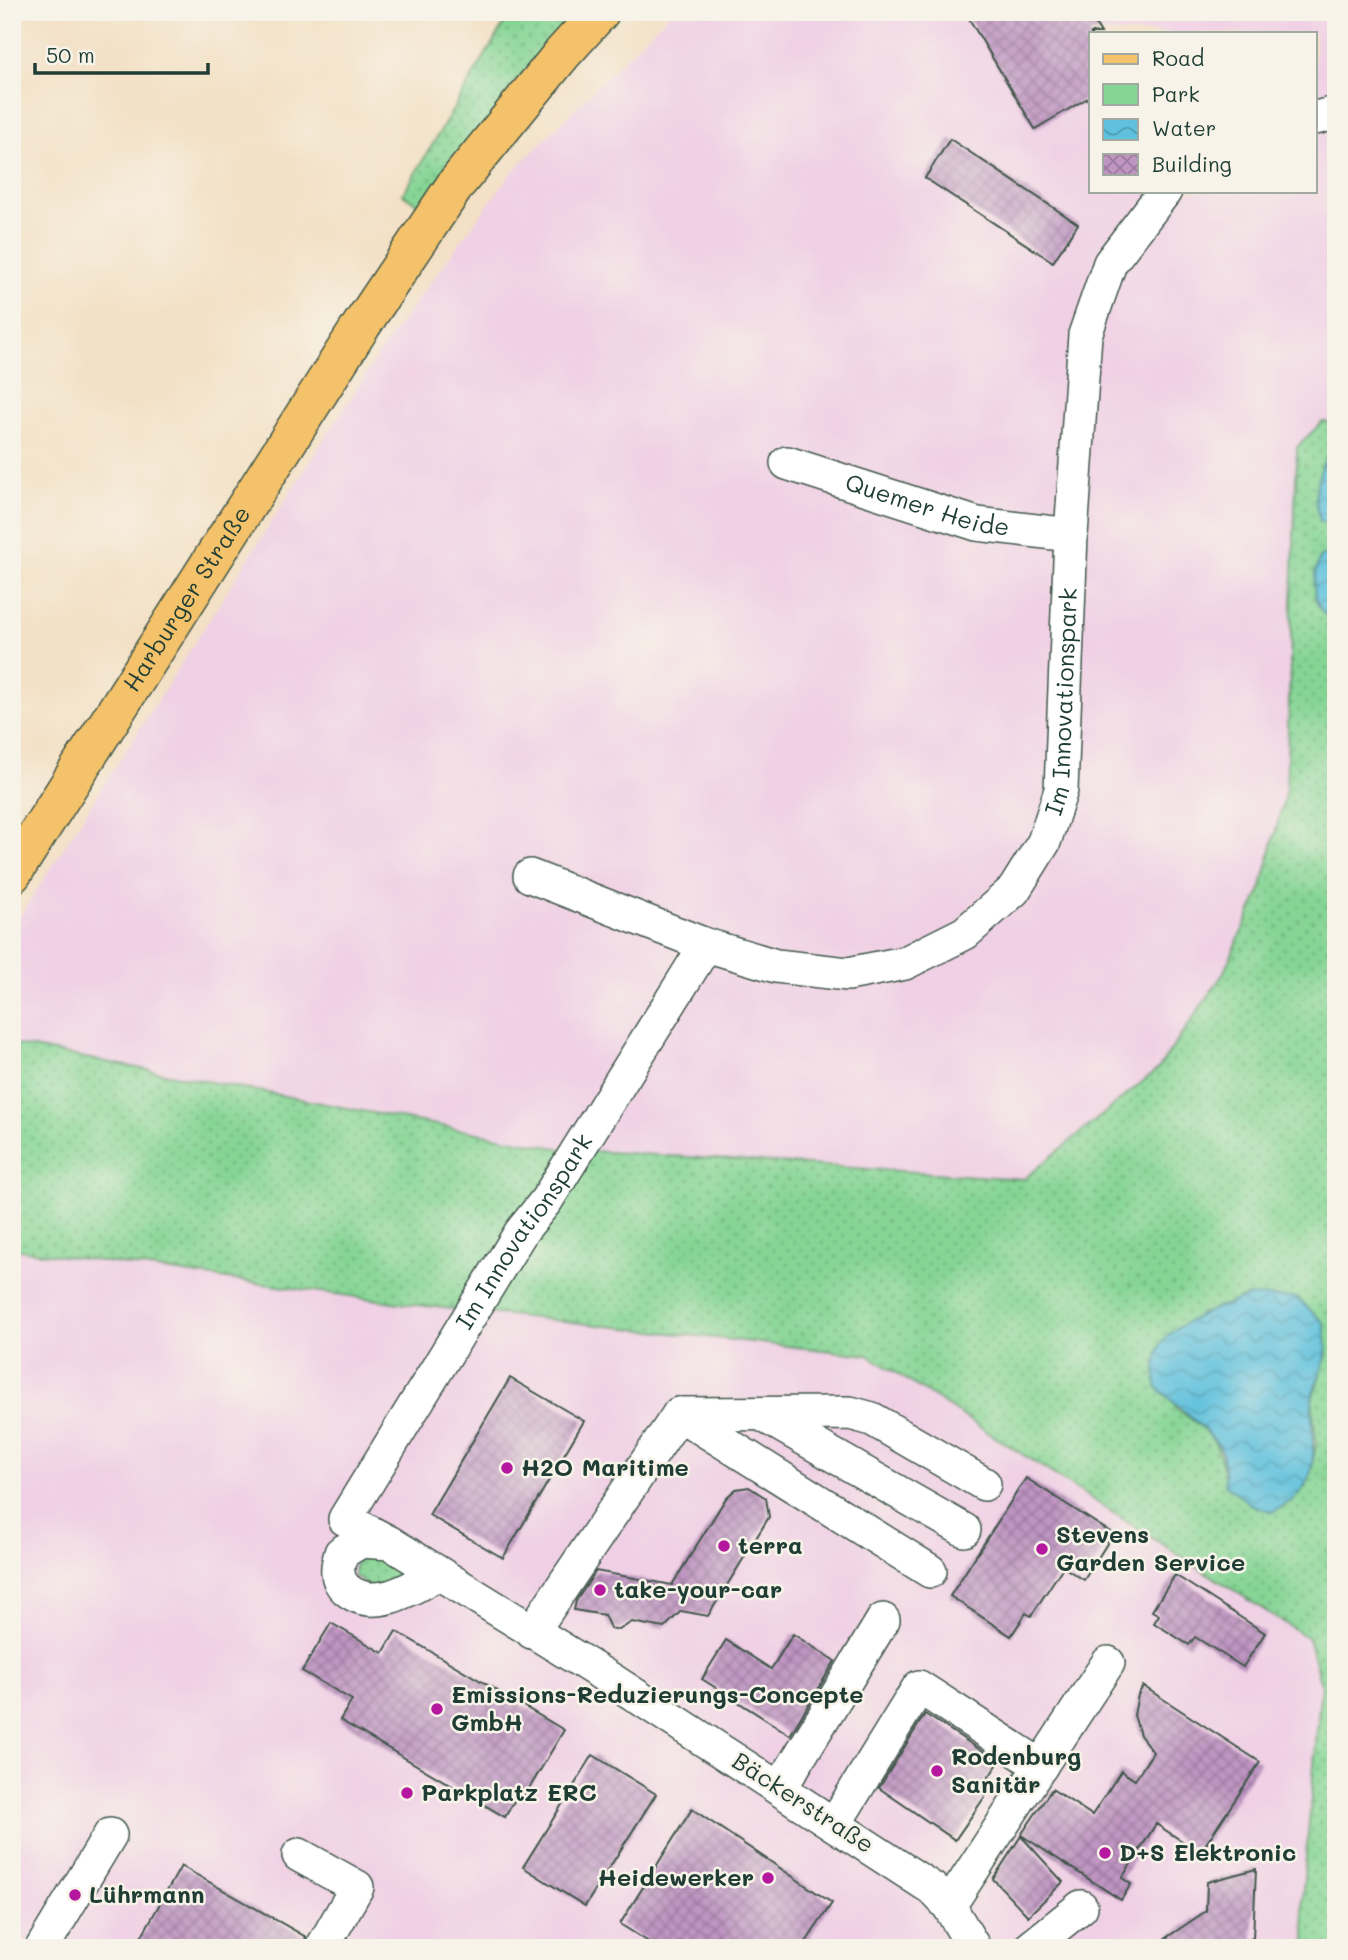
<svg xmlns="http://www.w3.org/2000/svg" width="1348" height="1960" viewBox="0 0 1348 1960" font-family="Mali,sans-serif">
	<defs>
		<pattern id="green-dots" width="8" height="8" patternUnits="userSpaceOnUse" patternTransform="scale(1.75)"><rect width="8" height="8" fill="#86d595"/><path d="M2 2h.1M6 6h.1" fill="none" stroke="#6dae7a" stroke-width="1.8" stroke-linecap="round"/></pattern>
		<pattern id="water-waves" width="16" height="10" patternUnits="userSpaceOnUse" patternTransform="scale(1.75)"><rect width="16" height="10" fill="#5fc1dd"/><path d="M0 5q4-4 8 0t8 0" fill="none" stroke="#4e9eb4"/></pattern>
		<pattern id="building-cross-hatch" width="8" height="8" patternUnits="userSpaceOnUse" patternTransform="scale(1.75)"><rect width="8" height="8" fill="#bf95c2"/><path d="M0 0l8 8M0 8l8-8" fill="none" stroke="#9b7b9e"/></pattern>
	</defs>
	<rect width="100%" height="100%" fill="#f7f3e8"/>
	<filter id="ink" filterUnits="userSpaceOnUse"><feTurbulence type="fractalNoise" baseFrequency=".0143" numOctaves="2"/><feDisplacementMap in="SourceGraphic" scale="14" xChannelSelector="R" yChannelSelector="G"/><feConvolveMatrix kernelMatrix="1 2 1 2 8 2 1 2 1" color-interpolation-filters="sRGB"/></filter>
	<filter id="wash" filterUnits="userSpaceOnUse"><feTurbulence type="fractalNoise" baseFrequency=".00686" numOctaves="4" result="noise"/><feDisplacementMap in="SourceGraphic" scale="28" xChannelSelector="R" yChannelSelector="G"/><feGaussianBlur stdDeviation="1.57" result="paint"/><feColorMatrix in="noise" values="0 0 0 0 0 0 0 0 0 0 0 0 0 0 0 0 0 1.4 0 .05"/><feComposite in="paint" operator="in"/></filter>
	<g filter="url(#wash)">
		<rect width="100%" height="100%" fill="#f3e0c5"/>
		<path fill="#f0d0e5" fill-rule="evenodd" d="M671 12H1336V422H1321L1286 791 1261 889 1223 974 1158 1069 1024 1179 562 1149 12 1044V929L318 449 386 343 512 172ZM1091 33H1315V191H1091Z
			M12 1249 407 1304 868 1355 1308 1638 1321 1685 1302 1901 1307 1948H12Z"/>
		<path fill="url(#green-dots)" stroke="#528964" stroke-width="2" fill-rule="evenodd" d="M511 12H581L420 206 403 194Z
			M1322 422H1336V453L1326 457 1331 525 1336 526V554L1333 553 1316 569C1314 593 1312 610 1336 622V1948H1307L1302 1901 1321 1685 1308 1638 868 1355 407 1304 12 1249V1044L562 1149 1024 1179 1158 1069 1223 974 1261 889 1286 791 1297 447ZM1250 1296 1327 1354 1312 1399 1316 1444 1309 1480 1226 1484C1219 1437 1213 1436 1176 1408L1168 1336 1202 1314Z
			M360 1555 384 1556 397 1568 396 1580 371 1587 354 1576 355 1564Z"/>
		<path fill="url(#water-waves)" stroke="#3f7f88" stroke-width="2" d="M1336 453V526L1320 521C1312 497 1316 480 1326 457Z
			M1333 553 1336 554V622C1310 609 1311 582 1320 557Z
			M1250 1296 1297 1298 1324 1323C1325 1333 1328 1345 1326 1355 1324 1371 1312 1386 1312 1402 1311 1450 1326 1488 1272 1512L1250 1504 1225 1484C1224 1473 1225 1459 1221 1450 1214 1434 1171 1402 1156 1386 1156 1375 1155 1363 1158 1352 1164 1324 1225 1305 1250 1296Z"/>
		<g id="blocks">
			<path fill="url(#building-cross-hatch)" d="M965 12H1088L1101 33H1091V96L1035 129Z
				M950 139 1078 224 1053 262 925 178Z
				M510 1378 584 1421 503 1558 429 1515Z
				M1026 1478 1113 1534 1084 1580 1063 1567 1031 1616 1026 1613 1011 1636 950 1596Z
				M749 1487 766 1498 769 1517 708 1616 681 1611 664 1628 632 1622 619 1630 610 1628 604 1615 574 1610 576 1601 596 1571 672 1585 726 1498 736 1489Z
				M1175 1575 1265 1633 1243 1667 1195 1637 1189 1645 1154 1623 1159 1615 1152 1611Z
				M331 1623 383 1653 396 1631 564 1730 523 1799 517 1796 505 1817 340 1720 352 1700 302 1671Z
				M793 1634 835 1661 790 1735 702 1679 726 1640 771 1669Z
				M1143 1686 1260 1762 1200 1853 1156 1824 1122 1878 1131 1884 1121 1900 1021 1835 1052 1789 1092 1815 1121 1771 1135 1780 1153 1752 1140 1735 1134 1715 1138 1695Z
				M925 1714 999 1762 980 1790 986 1795 955 1840 879 1788Z
				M593 1755 656 1794 585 1906 523 1867Z
				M692 1809 832 1903 802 1948H658L620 1924Z
				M1021 1836 1063 1882 1028 1916 993 1879Z
				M181 1866 306 1937 303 1948H135Z
				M1256 1869 1253 1938 1229 1948H1151L1206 1911 1207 1882Z"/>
		</g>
	</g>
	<g filter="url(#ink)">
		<use href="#blocks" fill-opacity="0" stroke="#3f554a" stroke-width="2"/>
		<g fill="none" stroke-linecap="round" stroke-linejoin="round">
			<g stroke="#3f554a" stroke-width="36">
				<g id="minor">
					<path d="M1315 118 1336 113"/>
					<path id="s1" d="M787 463 977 524 1071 535"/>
					<path d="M530 876 706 945"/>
					<path d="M679 1414 930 1571"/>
					<path d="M763 1415 964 1530"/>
					<path d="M390 1543 361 1541 341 1553C337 1566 335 1579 346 1589 374 1613 411 1589 438 1573"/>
					<path d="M532 1632 679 1414 850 1413 872 1419 984 1484"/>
					<path d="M781 1787 883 1620"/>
					<path d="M835 1823 919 1687 1041 1766"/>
					<path d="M299 1855 357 1887 322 1948"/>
					<path d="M949 1906 1108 1663"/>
					<path d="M42 1948 110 1835"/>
					<path id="s2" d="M974 1948 949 1906 933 1889 615 1682 390 1543 345 1519 521 1232 546 1201 706 945 776 966 848 974 905 963 965 933 1014 890 1044 842 1061 790 1071 535 1085 335 1110 263 1165 191"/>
					<path d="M1030 1948 1081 1907"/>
				</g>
			</g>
			<g stroke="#3f554a" stroke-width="41">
				<g id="major">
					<path id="s3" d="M12 874 361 326 456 184 562 54 600 12"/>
				</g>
			</g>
			<use href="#minor" stroke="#fff" stroke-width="33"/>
			<use href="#major" stroke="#f4c26a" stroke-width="38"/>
		</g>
	</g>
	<g fill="#b5179e" stroke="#f7f3e8" stroke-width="2.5">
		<circle cx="507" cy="1468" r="7"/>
		<circle cx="724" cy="1546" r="7"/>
		<circle cx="1042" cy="1549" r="7"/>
		<circle cx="600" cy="1590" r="7"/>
		<circle cx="437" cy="1709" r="7"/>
		<circle cx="937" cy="1771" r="7"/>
		<circle cx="407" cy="1793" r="7"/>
		<circle cx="1105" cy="1853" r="7"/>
		<circle cx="768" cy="1878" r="7"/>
		<circle cx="75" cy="1895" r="7"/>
	</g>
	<g text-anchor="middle" stroke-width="5" stroke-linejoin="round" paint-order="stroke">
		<g font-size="24" fill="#1f3d34" stroke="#f7f3e8">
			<text dy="8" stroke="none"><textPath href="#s1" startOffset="147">Quemer Heide</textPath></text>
			<text dy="8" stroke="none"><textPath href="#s3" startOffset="326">Harburger Straße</textPath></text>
			<text dy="8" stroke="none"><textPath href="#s2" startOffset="1981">Im Innovationspark</textPath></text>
			<text dy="8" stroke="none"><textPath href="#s2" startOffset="1106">Im Innovationspark</textPath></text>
			<text transform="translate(803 1803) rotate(33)" y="8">Bäckerstraße</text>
		</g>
		<g font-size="24" font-weight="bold" fill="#1f3d34" stroke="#f7f3e8" text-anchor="start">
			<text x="521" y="1476">H2O Maritime</text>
			<text x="1056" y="1543">Stevens<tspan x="1056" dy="28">Garden Service</tspan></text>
			<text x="738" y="1554">terra</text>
			<text x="614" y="1598">take-your-car</text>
			<text x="451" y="1703">Emissions-Reduzierungs-Concepte<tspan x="451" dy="28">GmbH</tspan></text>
			<text x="951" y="1765">Rodenburg<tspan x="951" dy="28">Sanitär</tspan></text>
			<text x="421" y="1801">Parkplatz ERC</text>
			<text x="1119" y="1861">D+S Elektronic</text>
			<text x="754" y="1886" text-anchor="end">Heidewerker</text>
			<text x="89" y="1903">Lührmann</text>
		</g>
	</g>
	<rect width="1348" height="1960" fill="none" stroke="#f7f3e8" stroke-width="42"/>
	<rect x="1089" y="32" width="228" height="161" fill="#f7f3e8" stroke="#a1aaa0" stroke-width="2"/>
	<rect x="1103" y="54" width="35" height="10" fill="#f4c26a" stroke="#a1aaa0" stroke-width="2"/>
	<text x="1152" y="66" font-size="21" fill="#1f3d34">Road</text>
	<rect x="1103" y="84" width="35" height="21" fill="#86d595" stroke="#a1aaa0" stroke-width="2"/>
	<text x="1152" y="102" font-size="21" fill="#1f3d34">Park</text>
	<rect x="1103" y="119" width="35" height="21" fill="url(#water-waves)" stroke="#a1aaa0" stroke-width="2"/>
	<text x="1152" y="136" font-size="21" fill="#1f3d34">Water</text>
	<rect x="1103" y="154" width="35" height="21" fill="url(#building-cross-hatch)" stroke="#a1aaa0" stroke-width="2"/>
	<text x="1152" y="172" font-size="21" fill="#1f3d34">Building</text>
	<path d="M35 63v10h173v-10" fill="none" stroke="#1f3d34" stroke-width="3.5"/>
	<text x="46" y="63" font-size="21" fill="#1f3d34" stroke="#f7f3e8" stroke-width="5" paint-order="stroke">50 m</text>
</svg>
